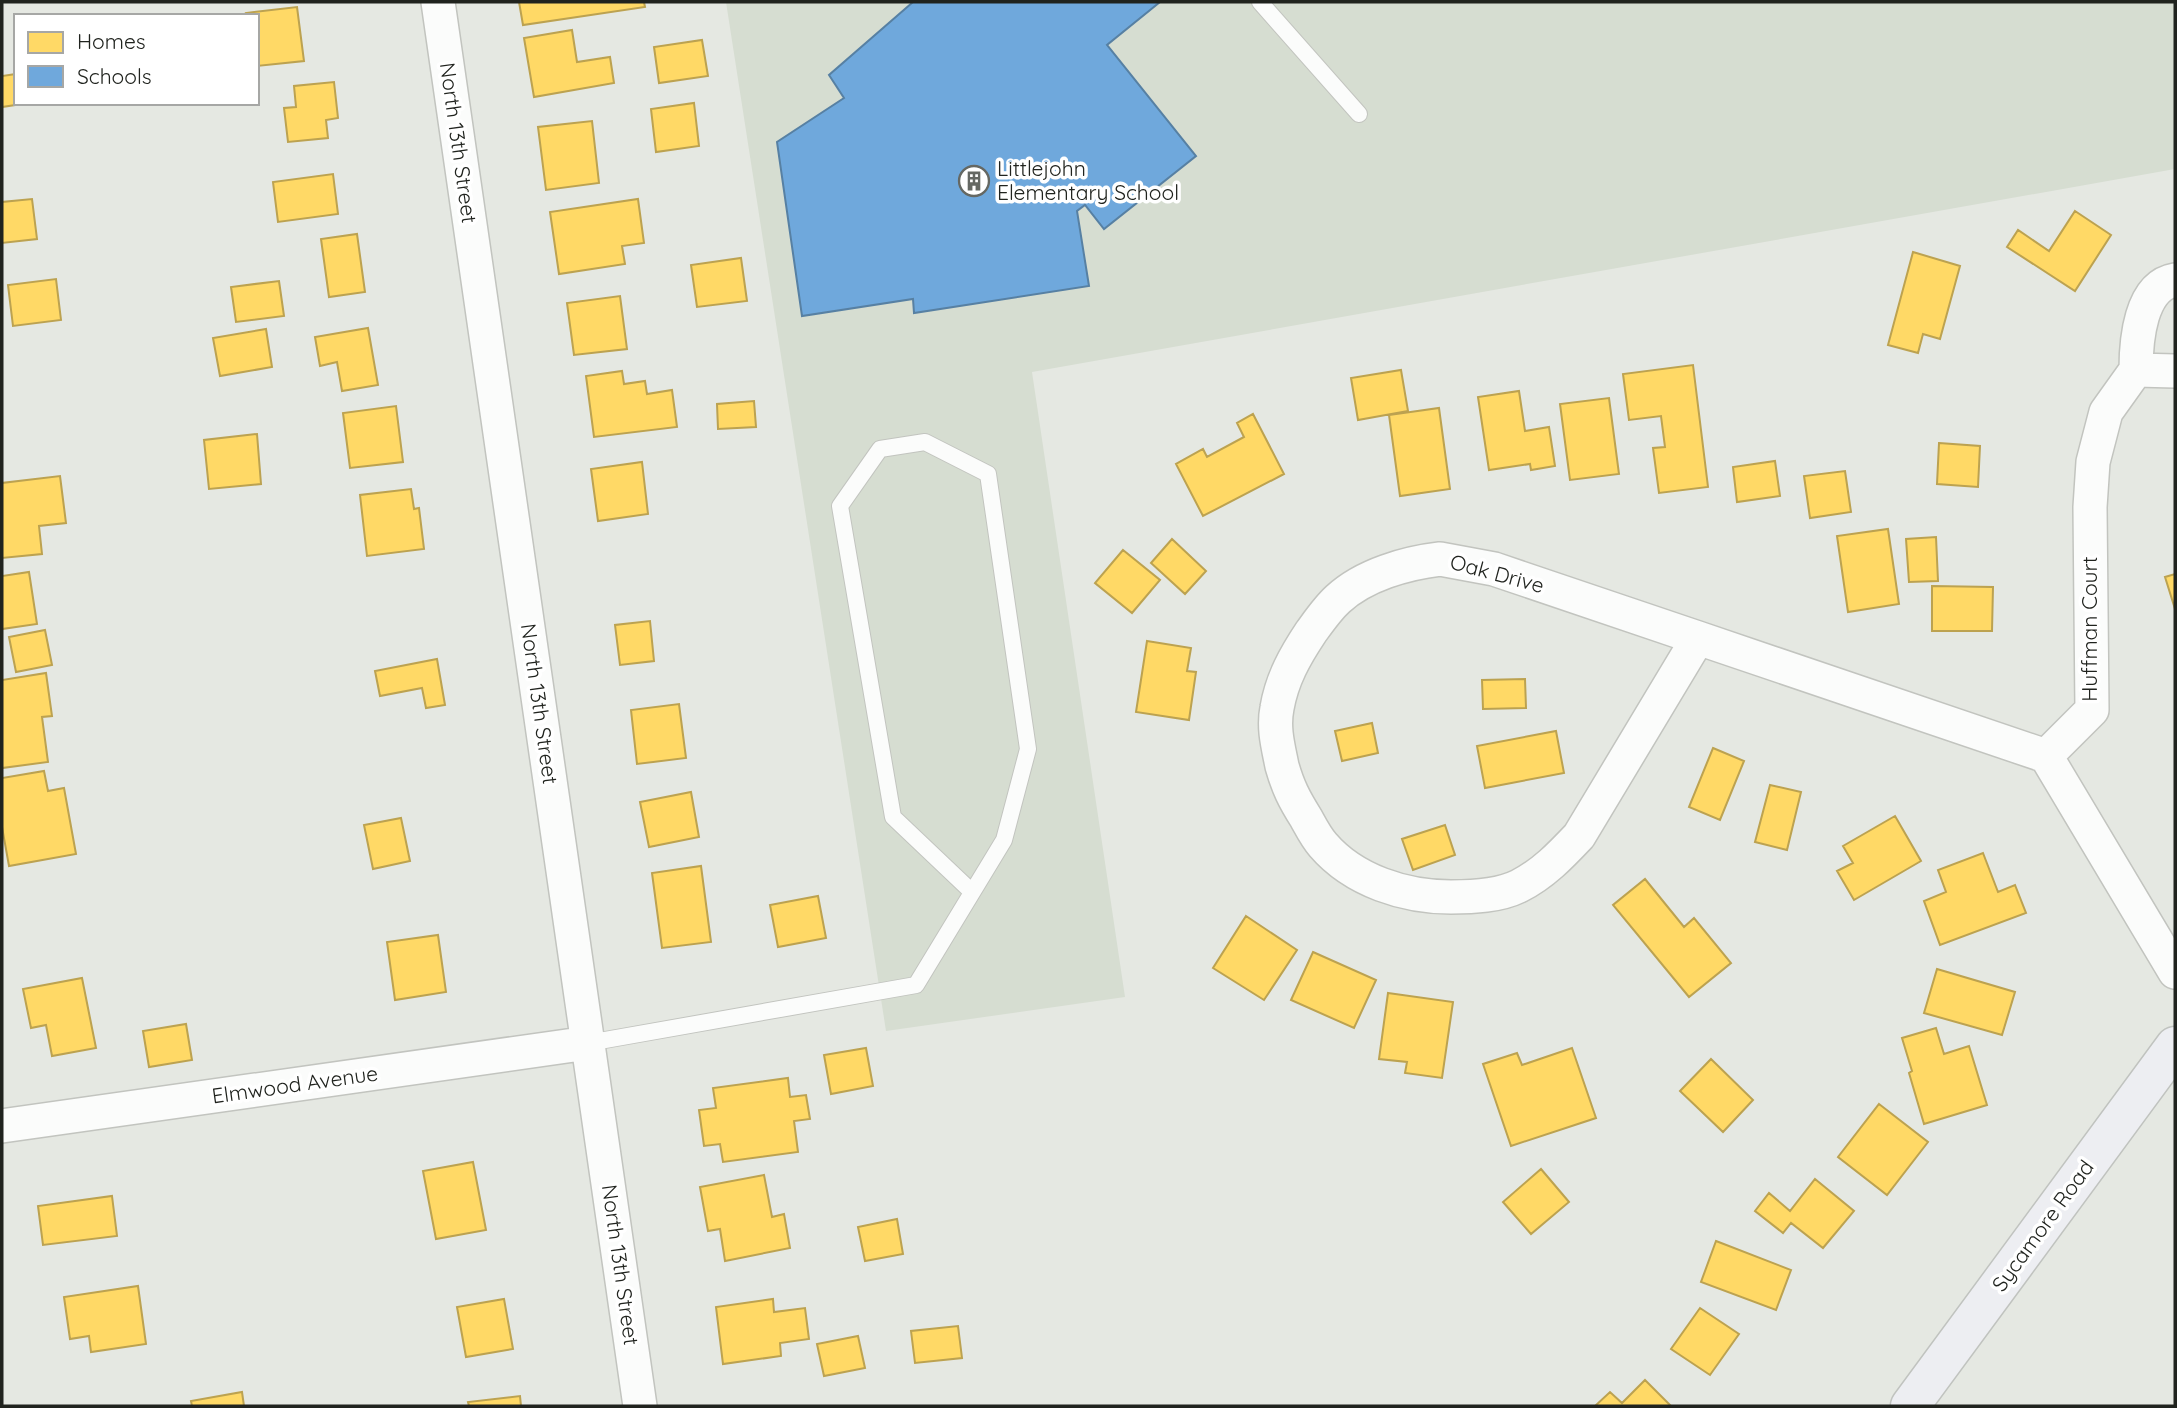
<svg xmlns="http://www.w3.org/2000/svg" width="2177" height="1408" viewBox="0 0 2177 1408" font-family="Quicksand,sans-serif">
	<rect width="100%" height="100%" fill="#e5e8e2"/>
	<path fill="#d6ddd1" d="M726 2H2175V169L1032 372 1125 997 886 1031Z"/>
	<path fill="#ffd966" stroke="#bca250" stroke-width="2" d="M519 2H644L645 7 523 25Z
		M297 7 304 61 257 66V16H247L246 13Z
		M572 30 577 62 610 57 614 83 534 97 524 38Z
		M702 40 708 76 659 83 654 47Z
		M16 74V103L22 104 2 107V76Z
		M334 82 338 118 326 120 328 138 288 142 284 108 296 107 294 86Z
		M694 103 699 146 656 152 651 109Z
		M592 121 599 183 546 190 538 127Z
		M333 174 338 214 278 222 273 182Z
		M32 199 37 239 2 243V202Z
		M638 199 644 243 622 246 625 264 559 274 550 212Z
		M2075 211 2111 235 2075 291 2007 247 2018 230 2049 251Z
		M357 234 365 292 329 297 321 239Z
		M1913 252 1960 266 1940 339 1923 334 1918 353 1888 345Z
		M741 258 747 301 697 307 691 265Z
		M56 279 61 320 13 326 8 285Z
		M279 281 284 316 236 322 231 287Z
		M620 296 627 349 574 355 567 303Z
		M368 328 378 385 342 391 337 362 320 366 315 337Z
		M266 329 272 367 220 376 213 338Z
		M1693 365 1708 487 1659 493 1653 448 1665 447 1661 416 1629 420 1623 374Z
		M1401 370 1408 411 1358 420 1351 378Z
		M622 371 624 384 645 381 647 394 672 390 677 427 594 437 586 376Z
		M1519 391 1525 431 1549 427 1555 466 1531 470 1530 464 1489 470 1478 397Z
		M1609 398 1619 474 1570 480 1560 404Z
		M754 401 756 427 718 429 717 404Z
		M396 406 403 462 350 468 343 413Z
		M1439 408 1450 489 1400 496 1389 415Z
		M1253 414 1284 474 1203 516 1176 464 1203 449 1207 457 1244 437 1237 423Z
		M257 434 261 484 209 489 204 440Z
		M1939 443 1980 446 1978 487 1937 484Z
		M1775 461 1780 496 1737 502 1733 467Z
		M642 462 648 514 598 521 591 469Z
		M1845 471 1851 512 1810 518 1804 476Z
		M60 476 66 523 39 526 42 554 2 558V483Z
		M411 489 414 509 419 508 424 549 367 556 360 495Z
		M1888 529 1899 604 1848 612 1837 536Z
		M1936 537 1938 581 1909 582 1906 539Z
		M1172 539 1206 571 1185 594 1151 563Z
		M1123 550 1160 580 1132 613 1095 583Z
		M29 572 37 624 2 629V576Z
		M2175 574V609L2165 577Z
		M1932 586 1993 587 1992 631H1932Z
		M650 621 654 661 620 665 615 625Z
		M45 630 52 665 16 672 9 637Z
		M1147 641 1191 648 1187 671 1196 672 1189 720 1136 712Z
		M437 659 445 705 426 708 422 688 380 696 375 671Z
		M46 673 52 716 42 717 48 762 2 768V680Z
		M1525 679 1526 708 1483 709 1482 680Z
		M679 704 686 758 637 764 631 710Z
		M1372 723 1378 753 1342 761 1335 731Z
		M1556 731 1564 773 1485 788 1477 746Z
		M1713 748 1744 761 1720 820 1689 807Z
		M44 771 48 791 64 788 76 854 9 866 2 827V778Z
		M1770 785 1801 792 1787 850 1755 842Z
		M691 792 699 837 649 847 640 802Z
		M1895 816 1921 861 1854 900 1837 871 1853 863 1843 846Z
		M401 818 410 861 373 869 364 825Z
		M1445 825 1455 855 1413 870 1402 839Z
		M1983 853 1998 892 2015 885 2026 913 1940 945 1924 901 1946 892 1938 870Z
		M701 866 711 942 662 948 652 873Z
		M1645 879 1684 927 1694 918 1731 963 1689 997 1613 905Z
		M818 896 826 938 778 947 770 905Z
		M1246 916 1297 950 1264 1000 1213 968Z
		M438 935 446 992 395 1000 387 942Z
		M1313 952 1376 980 1354 1028 1291 1000Z
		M1937 969 2015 992 2002 1035 1924 1013Z
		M82 978 96 1048 52 1056 46 1025 31 1028 23 989Z
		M1388 993 1453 1002 1442 1078 1405 1073 1407 1062 1379 1059Z
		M186 1024 192 1060 149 1067 143 1031Z
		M1936 1028 1944 1054 1969 1046 1987 1105 1924 1124 1909 1073 1912 1071 1902 1038Z
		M866 1048 873 1086 831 1094 824 1055Z
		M1572 1048 1596 1118 1511 1146 1483 1064 1517 1053 1522 1065Z
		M1711 1059 1753 1100 1723 1132 1680 1091Z
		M788 1078 790 1097 806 1095 810 1119 794 1121 798 1152 723 1162 720 1144 704 1146 699 1110 716 1108 713 1088Z
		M1879 1104 1928 1142 1887 1195 1838 1157Z
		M473 1162 486 1230 436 1239 423 1171Z
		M1541 1169 1569 1202 1531 1234 1503 1202Z
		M764 1175 772 1217 784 1214 790 1248 725 1261 720 1229 708 1231 700 1187Z
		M1815 1179 1854 1211 1823 1248 1791 1223 1783 1233 1755 1211 1769 1193 1790 1211Z
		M112 1196 117 1236 43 1245 38 1206Z
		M897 1219 903 1254 865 1261 858 1227Z
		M1716 1241 1791 1270 1776 1310 1701 1282Z
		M138 1286 146 1344 91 1352 89 1336 70 1339 64 1297Z
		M504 1299 513 1349 466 1357 457 1307Z
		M773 1299 774 1312 805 1308 809 1339 780 1343 781 1356 723 1364 716 1307Z
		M1700 1308 1739 1334 1710 1375 1671 1349Z
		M958 1326 962 1358 915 1363 911 1331Z
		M858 1336 865 1368 824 1376 817 1344Z
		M1645 1380 1671 1406H1595L1610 1392 1622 1403Z
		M242 1392 244 1406H192L191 1401Z
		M520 1396 521 1406H469L468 1402Z"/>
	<path fill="#6fa8dc" stroke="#5780a3" stroke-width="2" d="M913 2H1160L1107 45 1196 156 1104 229 1085 205 1077 211 1089 286 914 313 913 299 802 316 777 142 844 98 829 75Z"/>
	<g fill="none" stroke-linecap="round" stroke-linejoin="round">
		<g stroke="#c2c4bf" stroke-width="18">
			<path id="service" d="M1260 2 1359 114
				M588 1043 916 985 1004 840 1028 749 988 474 925 442 880 449 840 506 893 817 972 892"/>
		</g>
		<g stroke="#c2c4bf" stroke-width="36">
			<path id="minor" d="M438 2 640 1406
				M2175 280C2140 286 2136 341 2136 370L2175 371
				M1440 559 1494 569 1698 638 1579 836C1561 855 1543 874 1519 886 1499 896 1473 897 1451 897 1405 897 1354 881 1323 845 1316 837 1311 827 1306 818 1294 799 1288 787 1282 766 1278 746 1273 728 1277 708 1282 679 1295 656 1311 632 1319 621 1328 608 1338 599 1364 575 1406 563 1440 559Z
				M1698 638 2046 756
				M2046 756 2092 710 2090 507 2093 462 2106 412 2136 370
				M2046 756 2175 972
				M2 1126 588 1043"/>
		</g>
		<g stroke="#c0c3bf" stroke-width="41">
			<path id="primary" d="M1910 1406 2175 1046"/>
		</g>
		<use href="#service" stroke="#fbfcfb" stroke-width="16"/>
		<use href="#minor" stroke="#fbfcfb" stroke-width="33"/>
		<use href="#primary" stroke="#edeef2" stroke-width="38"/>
	</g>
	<defs>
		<g id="building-ring" transform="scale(1.575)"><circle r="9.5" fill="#fff" stroke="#656863" stroke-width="1.5"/><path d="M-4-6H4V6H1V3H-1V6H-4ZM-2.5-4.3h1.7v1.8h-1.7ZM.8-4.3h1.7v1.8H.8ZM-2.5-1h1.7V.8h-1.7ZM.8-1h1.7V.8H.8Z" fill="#656863"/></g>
	</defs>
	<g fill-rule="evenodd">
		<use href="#building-ring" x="974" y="181"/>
	</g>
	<g text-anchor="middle" stroke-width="7" stroke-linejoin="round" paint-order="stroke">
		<g font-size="21" fill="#20231e" stroke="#fff">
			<text transform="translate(458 143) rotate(82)" y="7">North 13th Street</text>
			<text transform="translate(1497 574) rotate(15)" y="7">Oak Drive</text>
			<text transform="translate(2090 629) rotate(-90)" y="7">Huffman Court</text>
			<text transform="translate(539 704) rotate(82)" y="7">North 13th Street</text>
			<text transform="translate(295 1085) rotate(-8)" y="7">Elmwood Avenue</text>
			<text transform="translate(2043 1226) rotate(-54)" y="7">Sycamore Road</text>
			<text transform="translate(620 1265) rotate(82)" y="7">North 13th Street</text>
		</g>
		<g font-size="21" fill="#20231e" stroke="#fff" text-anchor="start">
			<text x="997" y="176">Littlejohn<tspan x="997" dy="24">Elementary School</tspan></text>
		</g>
	</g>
	<rect width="2177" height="1408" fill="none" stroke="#20231e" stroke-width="7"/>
	<rect x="14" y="14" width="245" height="91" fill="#ffffff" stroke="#a6a7a5" stroke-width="2"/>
	<rect x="28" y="32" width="35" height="21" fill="#ffd966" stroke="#a6a7a5" stroke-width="2"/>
	<text x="77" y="49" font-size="21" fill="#20231e">Homes</text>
	<rect x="28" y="66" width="35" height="21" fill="#6fa8dc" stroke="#a6a7a5" stroke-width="2"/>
	<text x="77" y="84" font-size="21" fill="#20231e">Schools</text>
</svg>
